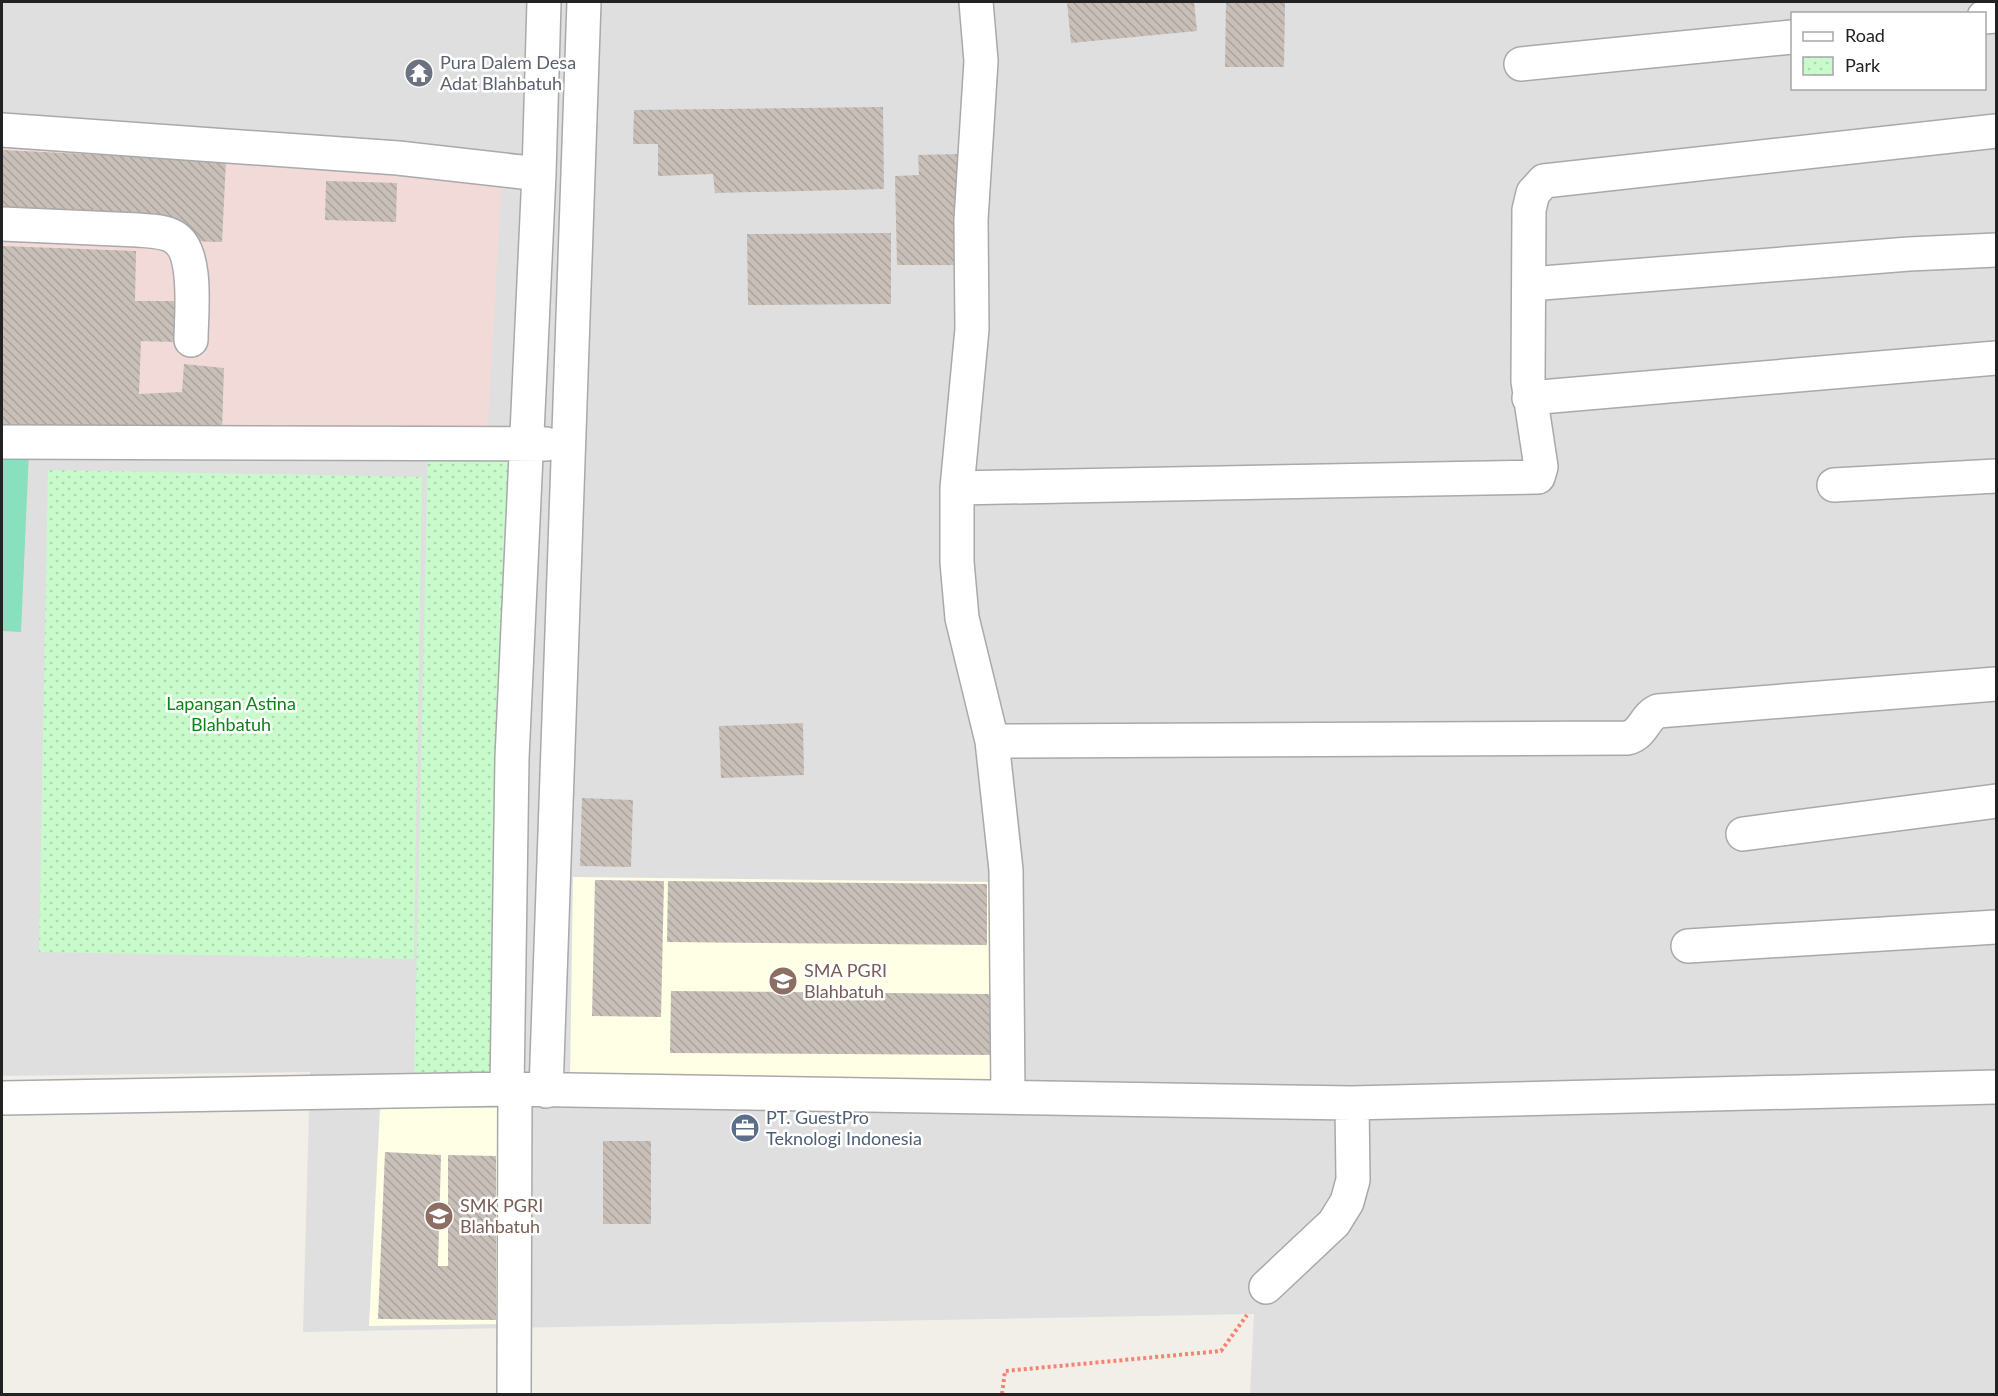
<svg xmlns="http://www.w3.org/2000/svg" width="1998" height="1396" viewBox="0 0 1998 1396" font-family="Lato,sans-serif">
	<defs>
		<pattern id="park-dots" width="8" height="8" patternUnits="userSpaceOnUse" patternTransform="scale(1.5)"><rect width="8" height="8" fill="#c8facc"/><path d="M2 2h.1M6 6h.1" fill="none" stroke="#acd6af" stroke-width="1.8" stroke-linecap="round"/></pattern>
		<pattern id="building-back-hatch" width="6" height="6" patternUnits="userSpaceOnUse" patternTransform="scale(1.5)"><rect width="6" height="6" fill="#c7bfb8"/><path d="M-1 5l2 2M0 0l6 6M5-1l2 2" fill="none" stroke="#aba49e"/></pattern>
	</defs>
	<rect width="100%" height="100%" fill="#f2efe9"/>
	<path fill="#e0dfdf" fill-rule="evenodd" d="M2 2H1996V1394H1250L1254 1314 303 1332 310 1072 2 1076ZM1792 14H1984V88H1792Z"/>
	<path fill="#f2dad9" d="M2 133 502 178 486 456 2 451Z"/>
	<path fill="#ffffe5" d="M573 877 993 882 998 1087 570 1081Z
		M380 1108H507L502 1324 369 1326Z"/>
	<path fill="url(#park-dots)" d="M428 447H521L502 1080 414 1083Z
		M48 470 422 477 414 959 39 952Z"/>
	<path fill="#88e0be" d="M2 451H29L21 632 2 631Z"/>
	<path fill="url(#building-back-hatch)" d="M1067 2H1194L1197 31 1071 43Z
		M1226 2H1285L1284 67H1225Z
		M883 107 884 189 715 193 713 174 658 176V144H633L634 110Z
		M2 150 226 161 222 242 187 241 186 223 2 211Z
		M961 154V265H897L895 176 919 175 918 155Z
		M326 181 397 183 396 222 325 220Z
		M891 233V304L748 305 747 234Z
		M2 246 136 251 135 301H174V342L141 341 139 394 182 392 184 364 224 368 222 431 2 424Z
		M803 723 804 775 721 778 719 726Z
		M582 798 633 800 631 867 580 866Z
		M595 880 664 881 661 1017 592 1016Z
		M668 881 987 884V945L667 942Z
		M671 991 990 994V1055L670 1053Z
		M603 1141H651V1224H603Z
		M385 1152 441 1155 438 1266H448V1155L496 1156V1320L378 1319Z"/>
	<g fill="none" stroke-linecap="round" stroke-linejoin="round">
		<g stroke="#a9a9a9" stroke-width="36">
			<path id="minor" d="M976 2 981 61 971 220 972 329 957 488V562L962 618 992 741 1006 870 1008 1097
				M1984 17 1996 16
				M1521 64 1792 37
				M2 130 398 158 539 174
				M2 224 138 230C150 231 164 231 174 237 199 252 191 314 191 340
				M1530 284 1909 254 1996 250
				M1529 398 1996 358
				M2 442 546 444
				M1834 485 1996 476
				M957 488 1538 477 1541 467 1528 381 1529 210 1533 193 1544 181 1996 131
				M992 741 1627 738C1643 735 1644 717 1658 711L1996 684
				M1743 834 1996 801
				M1688 946 1996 927
				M507 1089 512 758 539 174 544 2
				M546 1091 584 2
				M2 1098 507 1089 1352 1103 1996 1087
				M1266 1287 1334 1223 1347 1202 1353 1180 1352 1103
				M514 1394 515 1090"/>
		</g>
		<path stroke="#fa8072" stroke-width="4" stroke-dasharray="3 3" stroke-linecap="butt" d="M1002 1394 1005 1371 1221 1351 1247 1315"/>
		<use href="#minor" stroke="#fff" stroke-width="33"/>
	</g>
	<defs>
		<g id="temple-disc" transform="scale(1.5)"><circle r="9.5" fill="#6b7280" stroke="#fff"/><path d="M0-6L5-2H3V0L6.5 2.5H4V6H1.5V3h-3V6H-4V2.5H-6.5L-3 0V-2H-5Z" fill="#fff"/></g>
		<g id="school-disc" transform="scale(1.5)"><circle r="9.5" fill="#8d6e63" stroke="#fff"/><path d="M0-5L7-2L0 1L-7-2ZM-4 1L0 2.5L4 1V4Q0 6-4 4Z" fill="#fff"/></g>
		<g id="office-disc" transform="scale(1.5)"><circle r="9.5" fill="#5c6f8a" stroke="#fff"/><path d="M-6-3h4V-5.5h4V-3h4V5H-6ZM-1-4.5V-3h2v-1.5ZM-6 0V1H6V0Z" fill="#fff"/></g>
	</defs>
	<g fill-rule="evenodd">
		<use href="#temple-disc" x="419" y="73"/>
		<use href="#school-disc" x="783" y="981"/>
		<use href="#office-disc" x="745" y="1128"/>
		<use href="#school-disc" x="439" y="1216"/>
	</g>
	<g text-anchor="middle" stroke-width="5" stroke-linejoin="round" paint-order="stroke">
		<g font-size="18" fill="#5b616d" stroke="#fff" text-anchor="start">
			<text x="440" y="69">Pura Dalem Desa<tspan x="440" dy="21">Adat Blahbatuh</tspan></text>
		</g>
		<g font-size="18" fill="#0c8416" stroke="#fff">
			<text x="231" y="710">Lapangan Astina<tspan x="231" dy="21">Blahbatuh</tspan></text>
		</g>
		<g font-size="18" fill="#785e54" stroke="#fff" text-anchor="start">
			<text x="804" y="977">SMA PGRI<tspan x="804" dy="21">Blahbatuh</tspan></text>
			<text x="460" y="1212">SMK PGRI<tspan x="460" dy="21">Blahbatuh</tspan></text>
		</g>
		<g font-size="18" fill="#4e5e75" stroke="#fff" text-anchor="start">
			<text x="766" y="1124">PT. GuestPro<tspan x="766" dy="21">Teknologi Indonesia</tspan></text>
		</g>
	</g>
	<rect width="1998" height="1396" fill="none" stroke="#222222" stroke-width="6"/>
	<rect x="1791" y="12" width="195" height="78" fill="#ffffff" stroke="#a7a7a7" stroke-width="1.5"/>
	<rect x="1803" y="32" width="30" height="9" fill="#ffffff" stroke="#a7a7a7" stroke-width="1.5"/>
	<text x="1845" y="42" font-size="18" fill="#222222">Road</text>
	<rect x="1803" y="57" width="30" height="18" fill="url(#park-dots)" stroke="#a7a7a7" stroke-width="1.5"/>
	<text x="1845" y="72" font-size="18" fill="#222222">Park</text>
</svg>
